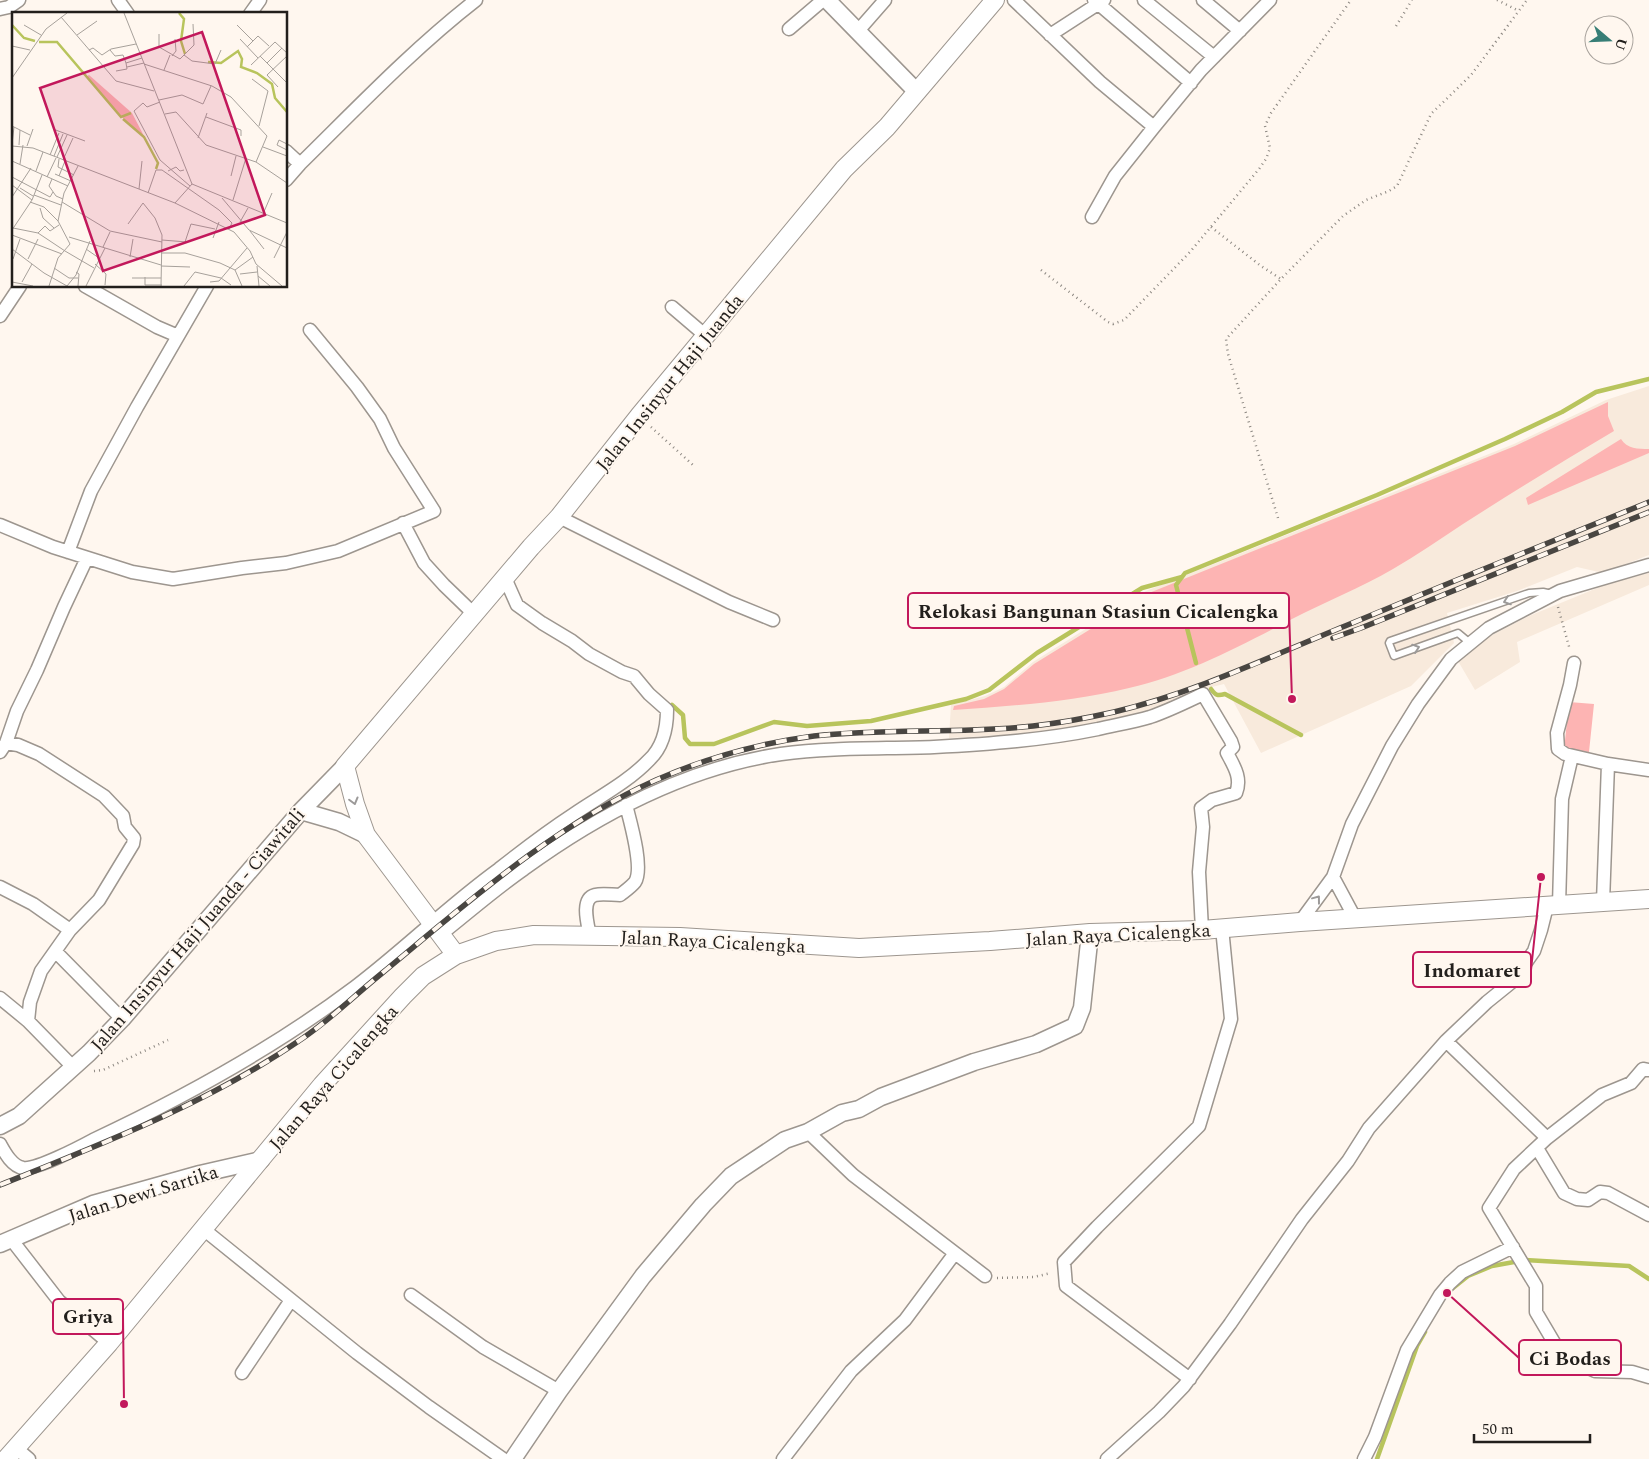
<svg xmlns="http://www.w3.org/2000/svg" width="1649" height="1459" viewBox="0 0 1649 1459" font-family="Spectral,serif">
	<rect width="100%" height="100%" fill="#fff7ef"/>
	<path fill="#f8eadc" d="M1649 386V555L1603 573 1577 567 1517 591 1447 613 1454 643 1411 686 1261 753 1224 684 1204 689 1180 700 1117 720 1049 733 949 738 951 705 985 696 1004 687 1033 662 1146 591 1514 444 1606 400Z
		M1649 573V585L1517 642 1520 662 1475 690 1458 661 1477 643 1529 616 1607 584Z"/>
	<path fill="#fdb4b3" d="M1608 402V416L1614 431C1563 461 1513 492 1463 524 1440 539 1417 555 1393 569 1360 588 1325 602 1292 619 1240 646 1186 675 1129 688 1071 702 1012 706 953 710L954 706 984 699 1004 689 1034 664 1149 593 1515 446Z
		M1621 439C1627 449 1638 449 1649 449V453L1528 505 1526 498Z
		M1569 702 1594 704 1589 752 1564 750Z"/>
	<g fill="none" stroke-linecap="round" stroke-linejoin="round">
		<path stroke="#b8c45c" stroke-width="4.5" d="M1196 663 1176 585 1185 573 1377 495 1505 439 1562 412 1596 392 1649 379
			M1211 689C1216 696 1218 696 1225 694L1301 735
			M672 705 683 715 685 738 690 744H714L774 722 807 726 871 721 966 699 989 690 1037 653 1142 588 1182 577
			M1453 1288 1468 1276 1492 1266 1525 1260 1629 1266 1649 1279
			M1377 1459 1417 1346 1425 1332"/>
		<g stroke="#9d968f" stroke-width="9">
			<path id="service" d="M1470 643 1458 633 1394 656 1389 643 1390 641 1529 593 1543 592 1552 594"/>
		</g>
		<g stroke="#9d968f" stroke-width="15">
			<path id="minor" d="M118 0 128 14
				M1014 0 1100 82 1154 127
				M1094 0 1191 83
				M1144 0 1214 57
				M1203 0 1240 31
				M0 9 9 7 19 0
				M250 14 260 0
				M789 29 823 0
				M857 32 885 0
				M1050 35 1104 0
				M286 151 300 164
				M286 180 300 164C357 108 413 49 476 0
				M1092 217 1115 176 1154 127 1201 70 1270 0
				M85 286 157 327 178 336
				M672 307 706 336
				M0 316 20 286
				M559 517 729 602 773 620
				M403 523 424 563 444 585 474 614
				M0 525 53 547 132 572 173 579 242 568 286 563 338 551 434 511 394 448 380 419 357 387 310 330
				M68 552 91 491 137 407 207 286
				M1574 663 1570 685 1557 733 1558 749 1565 754 1608 764 1603 902
				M6 743 18 745 39 754 104 796 123 816 125 827 134 838 133 844 99 900 70 930 41 971 30 1002 28 1021
				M0 752 6 743 17 711 37 670 64 607 87 558
				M1608 764 1649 770
				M1333 877 1355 918
				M0 887 33 904 70 930
				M1559 905 1562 799 1572 756
				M1300 922 1333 877 1352 824 1392 746 1418 704 1451 659 1489 628 1560 591 1649 565
				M440 935C468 913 495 889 524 869 601 813 686 768 781 754 832 747 883 749 934 747 989 744 1044 740 1098 729 1115 725 1133 722 1150 717 1168 711 1186 702 1203 694L1231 741 1233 747 1227 753C1234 766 1242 778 1236 793L1212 800 1201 808 1203 827 1199 872 1202 930
				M590 936C588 925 580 899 595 895 603 893 612 895 620 895 625 891 631 887 635 882 644 868 630 821 626 805
				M55 951 122 1019
				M0 998 28 1021 73 1067
				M1446 1041 1547 1138
				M1649 1070 1643 1069 1631 1083 1602 1095 1547 1138 1514 1169 1489 1208 1536 1286V1312L1562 1356 1595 1371 1632 1372 1649 1377
				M808 1132 853 1175 985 1276
				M0 1144C5 1153 12 1166 23 1168 36 1170 80 1147 93 1140 185 1097 274 1048 355 987 405 949 449 905 499 869 523 850 548 831 574 814 599 797 628 782 649 760 663 747 667 728 667 710L649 694 634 676 622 672 589 654 572 641 542 623 517 605 505 578
				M1537 1148 1564 1193 1577 1199 1588 1200 1600 1192 1608 1193 1649 1215
				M202 1228 357 1353 429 1407 503 1459
				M11 1239 59 1301 109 1343
				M411 1295 483 1347 559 1391
				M242 1373 291 1300
				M1190 1379 1066 1286 1064 1262 1097 1227 1199 1126 1231 1019 1222 928
				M16 1448 29 1459
				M783 1459 851 1371 905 1320 955 1253
				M1107 1459 1159 1412 1184 1386 1230 1324 1302 1219 1348 1161 1369 1128 1446 1041 1487 1002 1513 981 1534 951 1541 930 1547 906
				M1364 1459 1375 1437 1407 1350 1440 1295 1450 1283 1462 1272 1513 1247"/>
		</g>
		<g stroke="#9d968f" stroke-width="19">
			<path id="tertiary" d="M827 0 917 92
				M301 811 339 822 366 835
				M0 1126 19 1116 89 1053 122 1019 301 811 345 766
				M0 1244 93 1204 200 1174 261 1160
				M513 1459 559 1391 643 1276 703 1205 731 1176 785 1140 808 1132 842 1113 859 1109 881 1097 974 1062 1036 1044 1075 1026 1082 1008 1090 933"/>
		</g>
		<g stroke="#9d968f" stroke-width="20">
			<path id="secondary" d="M456 955 366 835 355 804 345 766 531 547 559 517 639 416 844 169 887 127 995 0
				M6 1459 109 1343 322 1085 403 996 423 976 456 955 496 941 534 935 680 937 859 948 990 941 1090 933 1202 930 1300 922 1649 899"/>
		</g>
		<path stroke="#8e8983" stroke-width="2.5" stroke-dasharray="1 4" stroke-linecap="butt" d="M1497 0 1519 11
			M1396 26 1412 0
			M1211 227 1261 266 1281 279
			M1041 270 1108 322 1113 324 1124 320 1190 252 1259 169 1266 159 1270 148 1265 126 1271 113 1351 0
			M651 427 693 465
			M1278 518 1228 354 1226 339 1281 279 1343 216 1366 200 1389 191 1397 186 1431 114 1471 75 1527 0
			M1558 607 1570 650
			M94 1071 103 1070 168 1040
			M997 1278 1034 1277 1051 1273"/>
		<use href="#service" stroke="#fff" stroke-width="6"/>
		<use href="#minor" stroke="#fff" stroke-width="12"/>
		<use href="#tertiary" stroke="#fff" stroke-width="16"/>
		<use href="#secondary" stroke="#fff" stroke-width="18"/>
		<g stroke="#494642" stroke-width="5.5">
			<path id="rail" d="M1333 638 1361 628 1649 512
				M0 1185C104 1143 211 1102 303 1038 331 1019 355 995 381 974 467 903 553 826 656 780 706 758 760 743 814 736 886 728 961 734 1033 726 1060 723 1087 718 1114 712 1194 693 1269 657 1345 626 1446 584 1548 543 1649 502"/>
		</g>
		<use href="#rail" stroke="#fff7ef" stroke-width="4" stroke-dasharray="11" stroke-linecap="butt"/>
	</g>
	<defs><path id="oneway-chevron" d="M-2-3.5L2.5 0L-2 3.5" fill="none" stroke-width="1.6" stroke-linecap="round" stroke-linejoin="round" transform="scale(1.25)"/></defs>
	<g stroke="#9c9a99">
		<use href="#oneway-chevron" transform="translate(1507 601) rotate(161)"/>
		<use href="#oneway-chevron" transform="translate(1416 648) rotate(-19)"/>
		<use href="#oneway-chevron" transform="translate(354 801) rotate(75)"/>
		<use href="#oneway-chevron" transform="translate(1317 899) rotate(-53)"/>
	</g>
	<g text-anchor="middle" stroke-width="4" stroke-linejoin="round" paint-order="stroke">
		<g font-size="19" fill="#221f1c" stroke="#fff7ef">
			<text transform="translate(669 382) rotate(-51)" y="7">Jalan Insinyur Haji Juanda</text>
			<text transform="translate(197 929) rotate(-49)" y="7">Jalan Insinyur Haji Juanda - Ciawitali</text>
			<text transform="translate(1118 934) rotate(-3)" y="7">Jalan Raya Cicalengka</text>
			<text transform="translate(713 941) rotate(3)" y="7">Jalan Raya Cicalengka</text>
			<text transform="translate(333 1077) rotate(-49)" y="7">Jalan Raya Cicalengka</text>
			<text transform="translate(143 1193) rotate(-17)" y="7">Jalan Dewi Sartika</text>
		</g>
	</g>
	<g transform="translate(12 12)">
		<rect width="275" height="275" fill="#fff7ef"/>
		<path d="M77 63 120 101 133 126 110 105 74 65Z" fill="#fdb4b3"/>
		<path fill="none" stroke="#b8c45c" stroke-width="2.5" d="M167 1 172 7 169 29 173 42M0 13 12 26 23 29M27 30H45L109 105 119 101M196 50 209 51 226 39 230 47 229 55 245 61 260 72 263 86 275 100M111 107 132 125 146 151 144 157"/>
		<path fill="none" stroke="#a7a19b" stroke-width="1" d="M112 1 180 172 275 211M49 5 104 69 142 79M12 13 29 23M225 13 241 29M147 22V35L168 47 182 33 181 12M65 23 85 9M228 27 246 46M0 34 18 38M235 35 246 24 257 34M77 38 81 36 90 43 99 37 124 32M98 38 103 44 111 43 114 51M172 43 180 49 203 52 209 38M160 44 164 39 163 27M248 44 275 71M255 51 270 36M132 52 200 74 219 85 255 124 244 150M239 53 263 30 275 41M115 55 132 51M152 58 158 43M104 59 115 57 114 51 130 46M0 66 34 17 55 1M240 67 256 79 247 114M266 75 255 63 275 44M147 88 170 83 191 92 199 74M148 90 135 95 131 91 122 99 148 148 178 174M153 102 164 100 194 133 244 150 275 171M194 105 229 118V124M0 114 18 123M41 117 73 129M186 126 195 101M0 132 2 115M275 132 267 128 265 133 275 138M7 133 8 118M0 134 21 136 163 191 180 172M15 134 21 117M251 135 275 144M38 143 47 121M42 144 51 122M45 145 55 123M47 147 46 155 62 163M51 148 61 126M0 149 56 174M8 152 11 133M24 159 31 140M156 159 164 155 168 159 172 158M43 162 59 169M47 164 53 149M219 164 224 144M0 165 38 185 41 180M35 165 44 146M40 167 37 174 44 184 51 187M0 173 20 188M8 176 21 184M127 177 130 149M136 181 144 158H150L207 198 220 211 217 217M22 183 49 193M0 185 19 156M210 186 237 218 275 236M221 188 234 146M18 190 32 195 46 209M50 190 98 219 150 230M163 191 222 220 238 239 244 252 270 274M28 196 31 206 42 216M251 202 260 181M228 210 236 196M116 212 131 191 143 206 150 223 149 274M1 216 26 221 33 214 38 219 47 213M0 218 20 188 30 163M238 219 252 237M26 221 53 239M0 223 50 242M57 225 149 253M201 226 207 210M150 228 175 230M173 230 179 212 203 217M91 235 98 220M0 237 32 261 55 274M74 237 87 246M53 239 82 256M149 241H173L208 251 223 258 230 274M118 245 121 227M262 246 275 220M1 247 8 227M16 247 26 227M83 252 94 262 93 273M149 254 178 255M245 254 247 274M42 256 57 266H66M223 258 241 245M64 260 67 262 66 274M228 262 245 260M246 264 258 274M133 265V273H150M120 266H149M0 270 21 274M10 270 20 252M198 270 207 269 235 236M37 274 46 246 58 232 46 209 52 181 66 154M55 274 64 263 78 229M74 274 93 236M172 274 183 260 209 266 219 273"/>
		<path fill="#c2185b" fill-opacity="0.15" stroke="#c2185b" stroke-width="2.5" d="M190 20 253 203 91 259 28 76Z"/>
		<rect width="275" height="275" fill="none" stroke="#221f1c" stroke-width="2.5"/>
	</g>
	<path fill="none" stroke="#c2185b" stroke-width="2" d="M1292 699L1289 611M1541 877L1531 970M124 1404L123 1316M1447 1293L1519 1358"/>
	<g fill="#c2185b" stroke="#fff7ef" stroke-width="2">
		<circle cx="1292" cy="699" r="5"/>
		<circle cx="1541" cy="877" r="5"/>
		<circle cx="124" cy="1404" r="5"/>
		<circle cx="1447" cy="1293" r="5"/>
	</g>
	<g fill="#fff7ef" stroke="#c2185b" stroke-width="2">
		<rect x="908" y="593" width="381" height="35" rx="5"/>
		<rect x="1413" y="952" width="118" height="35" rx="5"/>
		<rect x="53" y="1299" width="70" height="35" rx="5"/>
		<rect x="1519" y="1340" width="102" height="35" rx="5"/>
	</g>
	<g font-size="20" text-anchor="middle" font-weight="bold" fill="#221f1c">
		<text x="1098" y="618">Relokasi Bangunan Stasiun Cicalengka</text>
		<text x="1472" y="977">Indomaret</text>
		<text x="88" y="1323">Griya</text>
		<text x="1570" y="1365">Ci Bodas</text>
	</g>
	<g transform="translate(1609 40) rotate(109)"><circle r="24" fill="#fff7ef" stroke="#a7a19b"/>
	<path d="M0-4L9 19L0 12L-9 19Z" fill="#377e76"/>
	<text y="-8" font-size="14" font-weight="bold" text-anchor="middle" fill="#221f1c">U</text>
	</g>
	<path d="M1474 1434v8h116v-8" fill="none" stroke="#221f1c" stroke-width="2.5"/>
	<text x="1482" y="1434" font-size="15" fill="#221f1c" stroke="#fff7ef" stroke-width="4" paint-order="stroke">50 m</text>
</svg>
